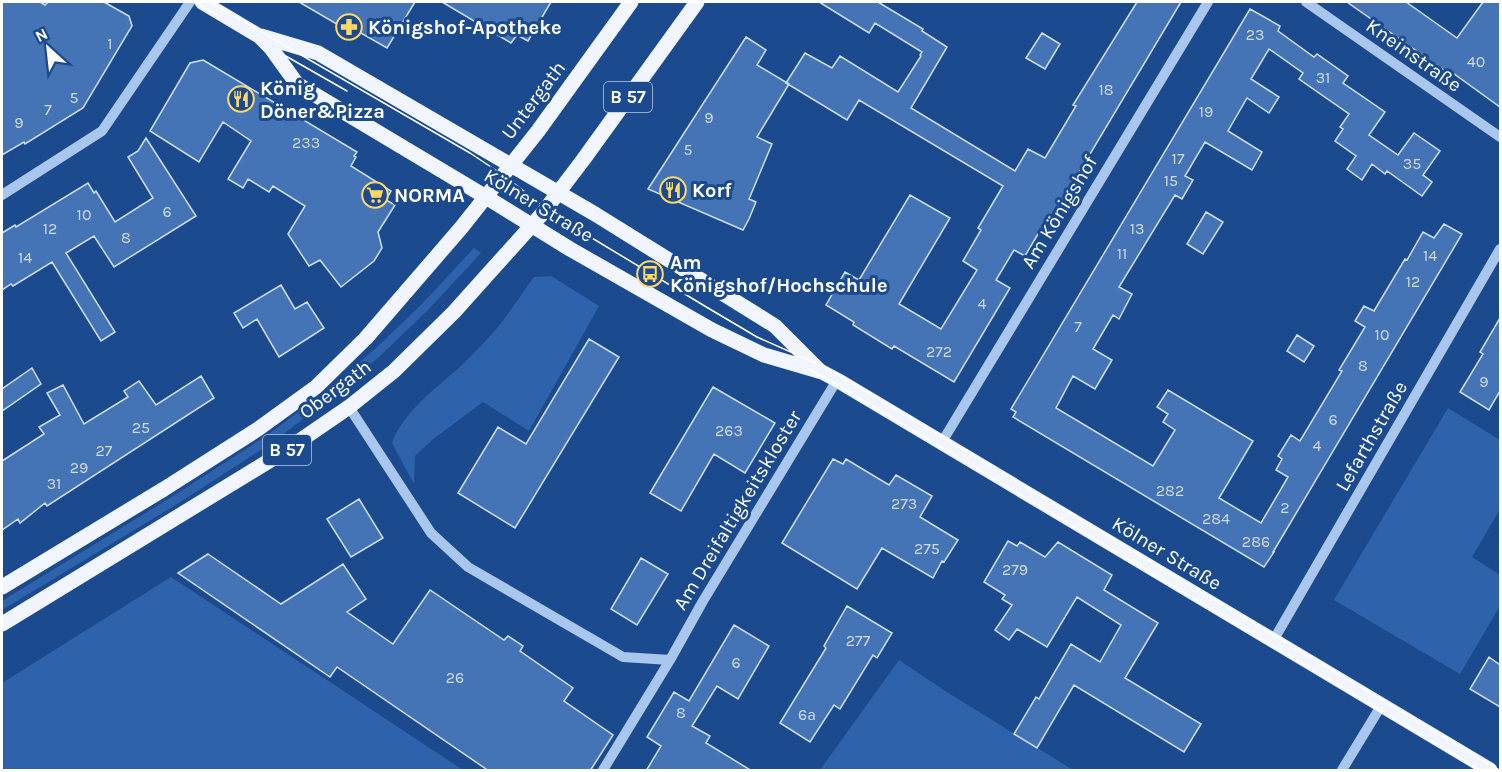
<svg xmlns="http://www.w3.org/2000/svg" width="1502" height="772" viewBox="0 0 1502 772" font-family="Karla,sans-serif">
	<rect width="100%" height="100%" fill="#1b4a8f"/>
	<path fill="#2e63ac" d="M474 248 481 253 428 310 380 356 326 402 270 444 174 506 2 610V601L170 498 266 436 323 394 376 348 423 303Z
		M551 276 599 306 529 431 483 402 432 440 415 456 414 484 392 443C403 411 439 386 463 364 472 355 481 346 489 337 505 320 520 296 534 277Z
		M1448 408 1500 440V509L1472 557 1500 575V606L1460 674 1334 600Z
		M171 577 463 770H2V683Z
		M899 660 950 694 1073 770H820Z"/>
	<path fill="#4473b6" stroke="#cfe1fa" stroke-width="1.5" d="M2 2H40L45 5 48 2H104L129 16 132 26 83 108 25 144 24 142 2 155Z
		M299 2H415L387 48 354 29 352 33Z
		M442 2H551L528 41 517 35 511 43Z
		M819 2H878L923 29 922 31 947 47 911 108 1015 171 1028 149 1045 158 1076 106 1073 105 1137 2H1181L1044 231 1041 229 1025 256 1014 250 996 280 1010 288 954 382 894 346 892 349 853 325 854 322 826 305 845 272 859 280 910 195 950 218 899 304 941 329 977 270 963 261 981 230 978 228 1003 186 859 100 847 120 786 83 805 53 832 68 840 56 898 92 921 56 920 55 922 52 875 23 869 33Z
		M1347 2H1406L1457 38 1483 2H1500V107L1450 71 1448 73Z
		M1250 9 1280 26 1278 31 1314 57 1317 54 1348 76 1343 83 1385 112 1369 135 1398 155 1414 133 1440 151 1423 175 1432 182 1422 196 1387 171 1385 174 1372 164 1362 180 1347 169 1356 156 1335 141 1343 129 1340 127 1349 114 1299 79 1303 73 1269 49 1251 79 1279 97 1269 113 1247 98 1228 131 1262 152 1252 170 1205 142 1185 176 1193 180 1182 199 1175 195 1119 287 1132 294 1119 319 1113 315 1093 349 1112 360 1095 389 1073 376 1056 408 1153 466 1175 430 1163 422 1168 414 1157 407 1168 390 1253 441 1219 498 1261 523 1288 477 1276 470 1282 459 1278 456 1291 435 1300 441 1342 371 1339 370 1365 327 1355 321 1364 306 1374 311 1405 259 1407 260 1423 232 1434 238 1444 224 1462 234 1282 537 1273 552H1274L1264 567 1013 417 1016 412 1011 409Z
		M1042 33 1060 44 1045 69 1026 58Z
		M746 37 766 50 757 65 789 84 757 137 772 144 749 199 756 202 749 219 743 230 648 189Z
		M203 60 357 152 354 156 356 157 351 166 391 191 386 200 395 205 378 232 382 248 374 261 341 287 320 260 309 266 288 234 305 206 273 186 269 192 248 179 243 188 228 179 251 141 223 122 199 162 150 131 190 63Z
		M146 138 196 216 114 267 94 236 66 253 115 332 101 341 52 262 13 286 11 284 2 290V233L15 225 16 227 88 183 94 193 96 191 115 222 153 198 128 157 138 151Z
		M1206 212 1223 222 1203 254 1187 244Z
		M281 285 295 309 307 302 324 328 279 357 257 319 243 328 234 313Z
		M1500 318V391L1489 410 1460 392 1483 354 1480 352Z
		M1297 335 1314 346 1304 362 1287 351Z
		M589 339 619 357 515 528 458 493 498 427 526 444Z
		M32 368 41 384 2 411V389Z
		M201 376 214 398 47 506 45 503 20 523 18 519 2 530V461L44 434 39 427 60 415 47 393 63 385 84 424 128 397 124 391 139 381 156 405Z
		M713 387 775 423 745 473 714 454 681 511 650 493Z
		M833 459 843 464 846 459 889 485 896 475 932 496 920 517 958 540 944 562 942 561 933 578 882 548 857 589 782 543Z
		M359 499 383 538 351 557 327 519Z
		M1008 541 1017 546 1020 542 1045 557 1058 542 1112 575 1104 590 1158 623 1125 678 1201 724 1184 752 1074 685 1037 748 1014 734 1036 697 1039 699 1071 644 1100 662 1121 625 1077 597 1047 647 1017 629 1009 640 995 630 1012 605 1002 599 1005 595 984 582Z
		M208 554 281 604 343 564 366 599 347 612 393 644 430 590 504 640 508 636 523 646 520 651 573 688 564 701 613 735 590 771H489L337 667 330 677 178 573Z
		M641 558 668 574 637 625 611 609Z
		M847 606 892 633 877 658 873 655 840 709 834 705 810 742 780 723 826 648 824 646Z
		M734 625 769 646 738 699 717 686 692 726 710 736 706 743 752 771H646L661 746 647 737 674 692 689 701Z
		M1489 657 1500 665V707L1470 689Z"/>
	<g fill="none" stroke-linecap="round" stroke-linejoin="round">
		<path stroke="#a9c6ee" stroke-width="10" d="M1306 2 1500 137
			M2 195 102 131 190 2
			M349 407 431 533 468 567 623 657 670 660 703 601 837 380
			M942 442 1208 2
			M1273 641 1500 249
			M603 770 670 660
			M1342 770 1381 706"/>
		<path stroke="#f0f5ff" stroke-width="15" d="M202 2 259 36 271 48 297 84 486 197 570 249 712 330 764 355 822 372 837 380 1490 770
			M261 36 318 53 595 214 775 326 819 370
			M2 587 164 489 258 429 316 387 366 338 461 228 538 131 631 2
			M2 624 282 453 349 407 394 371 454 312 542 214 583 160 697 2"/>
		<path stroke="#fff" stroke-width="1.5" d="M194 2 217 15
			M210 2 470 153 503 175 546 208 582 232 708 308 757 337 829 369 1499 770
			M284 55 347 91
			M808 369 834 383 1480 770"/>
	</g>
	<defs>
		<g id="pharmacy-ring" transform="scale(1.35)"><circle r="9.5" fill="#1b4a8f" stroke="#ffd866" stroke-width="1.5"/><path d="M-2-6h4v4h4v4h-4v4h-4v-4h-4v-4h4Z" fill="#ffd866"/></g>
		<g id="restaurant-ring" transform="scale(1.35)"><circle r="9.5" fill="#1b4a8f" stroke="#ffd866" stroke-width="1.5"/><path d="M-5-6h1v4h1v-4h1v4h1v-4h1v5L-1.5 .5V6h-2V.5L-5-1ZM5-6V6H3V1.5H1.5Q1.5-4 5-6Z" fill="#ffd866"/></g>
		<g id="supermarket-ring" transform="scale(1.35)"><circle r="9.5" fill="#1b4a8f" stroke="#ffd866" stroke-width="1.5"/><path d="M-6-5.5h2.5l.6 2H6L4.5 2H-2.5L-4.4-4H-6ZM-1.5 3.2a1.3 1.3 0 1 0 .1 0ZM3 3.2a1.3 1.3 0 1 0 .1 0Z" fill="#ffd866"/></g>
		<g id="bus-ring" transform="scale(1.35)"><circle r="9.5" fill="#1b4a8f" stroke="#ffd866" stroke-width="1.5"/><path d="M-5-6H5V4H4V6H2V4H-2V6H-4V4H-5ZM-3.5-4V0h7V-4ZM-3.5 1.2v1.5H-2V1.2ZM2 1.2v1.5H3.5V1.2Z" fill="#ffd866"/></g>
	</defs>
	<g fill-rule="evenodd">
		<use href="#pharmacy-ring" x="349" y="27"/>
		<use href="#restaurant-ring" x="241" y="99"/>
		<use href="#restaurant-ring" x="673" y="190"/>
		<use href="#supermarket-ring" x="375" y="195"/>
		<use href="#bus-ring" x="650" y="274"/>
	</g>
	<g text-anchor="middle" stroke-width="6" stroke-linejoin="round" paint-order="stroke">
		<g font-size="16" fill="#d0dced">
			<text x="1255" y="40">23</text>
			<text x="110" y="49">1</text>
			<text x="1476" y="67">40</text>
			<text x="1323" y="83">31</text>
			<text x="1106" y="95">18</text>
			<text x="74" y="103">5</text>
			<text x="48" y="115">7</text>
			<text x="1206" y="117">19</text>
			<text x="709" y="123">9</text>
			<text x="19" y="128">9</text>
			<text x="306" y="148">233</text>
			<text x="688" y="155">5</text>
			<text x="1178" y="164">17</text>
			<text x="1412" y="169">35</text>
			<text x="1171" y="186">15</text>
			<text x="167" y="217">6</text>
			<text x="84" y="220">10</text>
			<text x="50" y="234">12</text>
			<text x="1137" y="234">13</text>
			<text x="126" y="243">8</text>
			<text x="1122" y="259">11</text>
			<text x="1430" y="261">14</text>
			<text x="25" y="263">14</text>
			<text x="1413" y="287">12</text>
			<text x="982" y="309">4</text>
			<text x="1078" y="332">7</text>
			<text x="1382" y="340">10</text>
			<text x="939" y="357">272</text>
			<text x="1363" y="371">8</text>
			<text x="1484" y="387">9</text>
			<text x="1333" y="425">6</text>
			<text x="141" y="433">25</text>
			<text x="729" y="436">263</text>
			<text x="1317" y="451">4</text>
			<text x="104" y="456">27</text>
			<text x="79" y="473">29</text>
			<text x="54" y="489">31</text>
			<text x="1170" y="496">282</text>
			<text x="904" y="509">273</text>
			<text x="1285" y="513">2</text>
			<text x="1216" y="524">284</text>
			<text x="1256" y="547">286</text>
			<text x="927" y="554">275</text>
			<text x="1015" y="575">279</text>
			<text x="858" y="646">277</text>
			<text x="736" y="668">6</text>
			<text x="455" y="683">26</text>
			<text x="681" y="718">8</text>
			<text x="807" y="720">6a</text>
		</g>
		<g fill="#1b4a8f" stroke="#bbc9dd" stroke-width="1.5">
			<rect x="604" y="82" width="48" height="30" rx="4.5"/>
			<rect x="263" y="435" width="48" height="30" rx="4.5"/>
		</g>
		<g font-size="18" font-weight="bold" fill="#fff">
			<text x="628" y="103">B 57</text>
			<text x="287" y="456">B 57</text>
		</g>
		<g font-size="20" font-weight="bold" fill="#fff" stroke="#1b4a8f" text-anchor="start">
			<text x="368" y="34">Königshof-Apotheke</text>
			<text x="260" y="95">König<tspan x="260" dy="23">Döner&amp;Pizza</tspan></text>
			<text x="692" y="197">Korf</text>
			<text x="394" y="202">NORMA</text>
			<text x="670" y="269">Am<tspan x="670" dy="23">Königshof/Hochschule</tspan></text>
		</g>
		<g font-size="20" fill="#fff" stroke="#1b4a8f">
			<text transform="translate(1414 55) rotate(35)" y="7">Kneinstraße</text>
			<text transform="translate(533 100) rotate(-53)" y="7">Untergath</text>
			<text transform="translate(539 205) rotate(31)" y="7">Kölner Straße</text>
			<text transform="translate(1059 212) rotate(-59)" y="7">Am Königshof</text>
			<text transform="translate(335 389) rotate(-37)" y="7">Obergath</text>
			<text transform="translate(1371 436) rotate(-60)" y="7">Lefarthstraße</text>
			<text transform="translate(737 510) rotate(-59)" y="7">Am Dreifaltigkeitskloster</text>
			<text transform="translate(1167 553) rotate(31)" y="7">Kölner Straße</text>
		</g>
	</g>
	<rect width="1502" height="772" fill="none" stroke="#ffffff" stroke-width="6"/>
	<g transform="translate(48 48) rotate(333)" stroke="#1b4a8f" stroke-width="4.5" paint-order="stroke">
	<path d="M0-4.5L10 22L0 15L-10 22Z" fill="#ffffff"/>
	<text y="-9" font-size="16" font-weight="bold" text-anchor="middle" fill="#ffffff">N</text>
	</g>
</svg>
